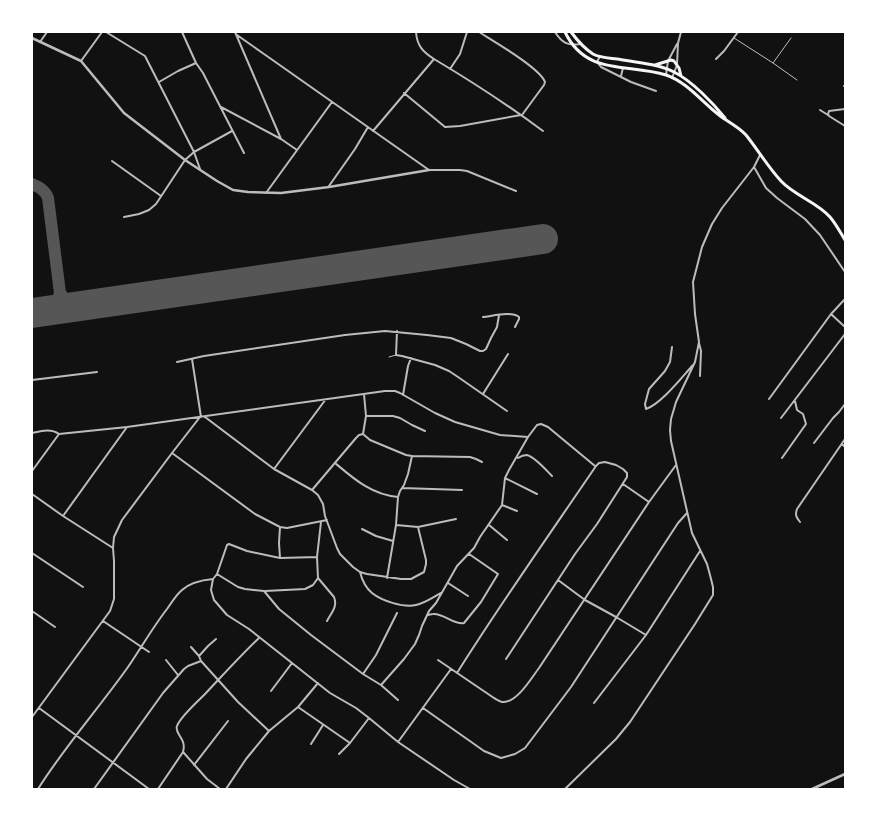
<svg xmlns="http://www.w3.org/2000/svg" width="877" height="821" viewBox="0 0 877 821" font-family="'Public Sans',sans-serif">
	<rect width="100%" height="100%" fill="#111"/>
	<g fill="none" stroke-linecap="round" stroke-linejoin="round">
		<path stroke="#565656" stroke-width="12" d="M32 184C39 187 45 190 48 198L60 293C58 302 54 307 46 311
			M60 293C65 301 70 304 80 305"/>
		<path stroke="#565656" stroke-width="30" d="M32 313 543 239"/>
		<path stroke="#bcbcbc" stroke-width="1" d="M734 38 773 63 791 38
			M773 63 797 80
			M389 357 396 355"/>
		<path stroke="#bcbcbc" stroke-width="2" d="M106 32 145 56 194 152 200 169
			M182 32 196 63 203 73 244 153
			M235 32 281 139
			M479 32C493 41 540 68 545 82L544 85 522 115
			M555 32C562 43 568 46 580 44
			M237 35 264 54 429 170H460L467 171 516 191
			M40 42 47 32
			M600 56 597 62 601 67 631 82 656 91
			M434 59C471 81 508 105 543 131
			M716 59 724 51 738 32
			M81 61 102 32
			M450 69 460 54 467 32
			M666 75 668 61 677 44
			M621 76 623 68
			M672 78 677 65 678 43 681 32
			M159 82 178 71 196 63
			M844 86 845 87
			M404 93 445 127 460 126 521 115
			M221 107 281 139 297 150
			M845 109 829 111 828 114 829 116 845 126
			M820 110 828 115
			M373 131 434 59C423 52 417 46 416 32
			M112 161 161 196
			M754 167 766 188 777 198 805 219 820 235 845 272
			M329 186 355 149 368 127
			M266 193 332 102
			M124 217 139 214 149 210 156 204 185 160 194 152 232 131
			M831 314 845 327
			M483 317C493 316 511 311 519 317V319L515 327
			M397 331 396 355 402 356 435 365 449 371 458 377 507 411
			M699 343 701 351 700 376
			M672 347 670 362 665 371 649 389 645 404 646 409C661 404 682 377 693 365
			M192 359 201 417
			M177 362 204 356 345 335 385 331 427 335 451 338 466 344 480 351H483L486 349 491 338 497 327 499 315
			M32 380 97 372
			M483 394 508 354
			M403 395 408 366 411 358
			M769 399 831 314 845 299
			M366 416H393L400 418 412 425 425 431
			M205 417 274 469 312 490 318 495 323 504 325 516 337 548 340 554 353 567 360 572 367 574 401 579H411L424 572 426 564V560L418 527
			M781 418 845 334
			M32 433C41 431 51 428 59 434L127 427 385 391H395L400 393 435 413 455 422 500 435 528 437
			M363 434 370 440 406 455 412 456 470 457 476 459 482 462
			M363 434 366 416 364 394
			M814 443 833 418 839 412 845 404
			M842 444 845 447
			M172 453 255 514 280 527 287 528 327 520
			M518 458C521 456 524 455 527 455 535 457 546 470 552 476
			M782 458 806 424 803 414 797 410 795 401
			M335 463C354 479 372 495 398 497
			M274 469 326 399
			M32 471 59 434
			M505 478 537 494
			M623 484 649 502
			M402 488 462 490
			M312 490 356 438 359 435 363 434
			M32 494 63 516 113 548
			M502 505 517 511
			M63 516 127 427
			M800 522C796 517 795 515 797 509L845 439
			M396 525 418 527 456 519
			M489 525 507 540
			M280 527 279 543 280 558
			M362 529 376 536 393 541
			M32 553 83 587
			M317 557 280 558 247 551 229 544 227 545 217 574 213 579 211 590 214 600 227 615 249 629 330 693 356 708 369 718 398 742 454 780 470 789
			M360 572C362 580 366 588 372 593 382 601 404 608 416 605 425 603 433 597 441 593
			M217 574 238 587 245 589 264 591 279 609 311 635 363 674 381 685 398 700
			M318 578 334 597C338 607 331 613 327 621
			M387 578 396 525 398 497 400 491 404 485 408 474 412 456
			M558 580 585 600 616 617 646 635
			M448 583 468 596
			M265 591 305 589 313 585 318 578 317 557 321 522
			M32 611 55 627
			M427 615C429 615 431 614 433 614 444 613 453 625 464 623L481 602 498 574 469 554
			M103 621 149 652
			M191 647 199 656 201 661 238 702 269 731
			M199 656 208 646 216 639
			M166 660 178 675
			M438 660 494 698C496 699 500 702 503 702 517 703 532 677 539 668L649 502 676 465
			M457 673C501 603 549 535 596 466L599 463 605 462 616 465 623 469 627 473V477L597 524 575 554 506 659
			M363 674 376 655 397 613
			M381 685 404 659 415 644 419 635 422 626 429 611 436 603 457 566 474 548 480 537 502 505 505 478 509 470 528 437 537 425 541 424 548 427 595 466
			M271 691 292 663
			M594 703 646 635 700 551
			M298 707 350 743 369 718
			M39 708 149 789
			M423 708 484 751 501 758 515 754 525 748 571 687 678 523 687 513
			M32 717 110 611 114 599V561L113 548 114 537 122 520 172 453 200 417
			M398 742 451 669
			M311 744 323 725
			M339 754 350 743
			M194 765 228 721
			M38 789C65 746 99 708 128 667 141 648 153 627 167 609 172 602 176 595 182 590 191 582 202 580 213 579
			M94 789 163 693 184 669 188 666 201 661
			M158 789 183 752
			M220 789 207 779 183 752C187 738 174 734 177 726 180 717 198 701 205 694 223 675 240 656 259 638
			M226 789 246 759 269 731 298 707 318 683
			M565 789 616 739 630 722 695 624 713 595V587L710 575 707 564 692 533 671 441 670 430 671 419 676 402 695 362 699 342 695 314 693 282 702 247 712 224 722 208 754 167 760 155"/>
		<path stroke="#bcbcbc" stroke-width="2.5" d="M32 38 81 61 124 113 185 160 217 181 233 190 248 192 281 193 329 187 429 170
			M812 789 845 774"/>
		<path stroke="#f5f5f5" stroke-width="3" d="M565 32C586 76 627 63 666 75 687 82 702 102 719 115 728 122 739 127 746 135 758 150 768 167 781 181 795 196 817 202 830 217 836 224 840 232 845 240
			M571 32C577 40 585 49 593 54 600 58 609 58 617 59 635 62 658 64 674 72 692 81 713 103 725 118
			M655 65 671 60 674 61 679 68 681 76"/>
	</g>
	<rect width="877" height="821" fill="none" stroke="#ffffff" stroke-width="66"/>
</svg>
